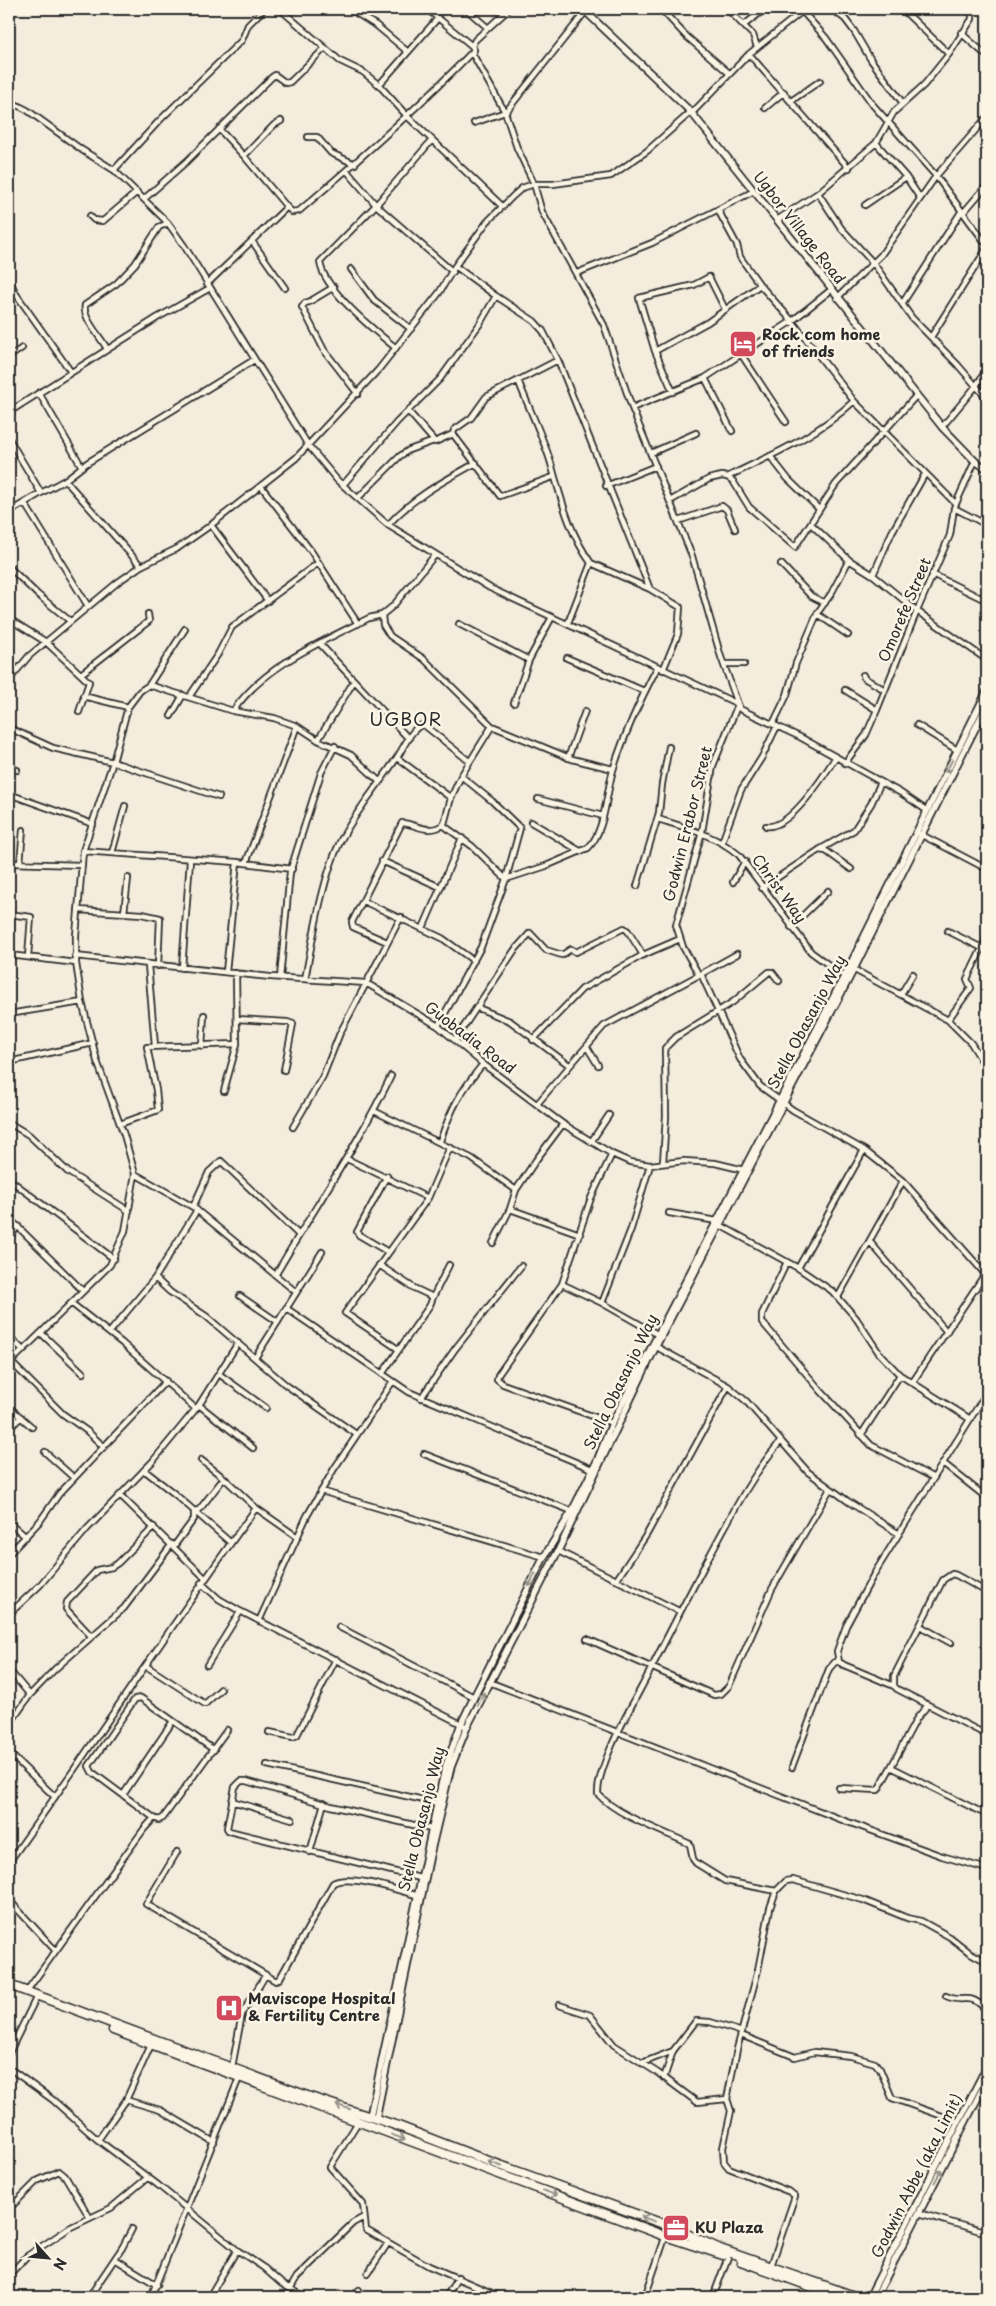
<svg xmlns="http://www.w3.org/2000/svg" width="996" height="2306" viewBox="0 0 996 2306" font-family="'Playpen Sans',sans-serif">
	<rect width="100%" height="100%" fill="#f4edde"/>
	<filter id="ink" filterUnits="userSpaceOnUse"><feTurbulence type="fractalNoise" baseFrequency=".02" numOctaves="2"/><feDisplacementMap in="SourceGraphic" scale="10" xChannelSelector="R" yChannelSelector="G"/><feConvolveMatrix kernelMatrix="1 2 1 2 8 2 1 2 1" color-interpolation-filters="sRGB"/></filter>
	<g filter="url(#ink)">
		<path fill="#e5dfd0" d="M221 1999 241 2008 237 2017 217 2008Z"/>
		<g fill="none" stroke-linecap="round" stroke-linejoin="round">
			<g stroke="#2b2b2b" stroke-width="8">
				<path id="minor" d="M280 9 340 61 363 72 379 85 408 117 502 206
					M350 9 377 26 408 52
					M427 9 472 46
					M466 9 488 28
					M509 9 475 40 472 46 474 50 472 53 505 112 517 148 534 184 542 212 604 325 632 408 692 556 721 657 738 704 713 766 702 832 676 925 683 947 699 975 701 974 740 1059 760 1086 793 1110 864 1150 903 1181 987 1276
					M661 9 686 36 729 73
					M727 9 753 35 757 47
					M832 9 845 19 854 31 871 60 902 102
					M902 9 949 54
					M802 11 826 38 873 105 936 176 987 245
					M744 25 765 9
					M961 33 987 56
					M749 54 849 168
					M379 85 438 18
					M9 101 27 110 82 150 114 170 168 223 185 247 308 445 337 480 388 525 490 588 738 704 740 709 800 737 901 793 926 810
					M791 101 820 81
					M765 108 784 92
					M505 113 586 11
					M692 113 749 54 805 9
					M474 123 505 112
					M219 129 244 156 287 207 292 212 299 211C359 160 418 108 473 51
					M308 137H317L331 153 355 164
					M876 143 906 177 920 198
					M244 156 274 125 281 121
					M114 170 160 120 242 40 248 25 264 9
					M347 171 376 205 453 272
					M818 193 841 228 874 264 912 318 957 364 976 386 942 427
					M144 199 187 161 272 77 275 75 286 83 290 82 325 48
					M865 205 906 177
					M718 210 737 245 740 257 760 285
					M963 213 987 185
					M90 216 94 220 103 221 137 192
					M777 220 818 193 876 143 894 112 924 85 949 54 972 19V15L968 9
					M252 241 285 288
					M351 269 374 300 411 329
					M577 273 652 243 754 191
					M9 279 16 294 71 372
					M207 284 287 207
					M334 287 309 302 305 303 302 307 324 350 358 394
					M496 296 534 321 543 331 558 360 650 589 680 607 678 634 663 670
					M9 298 17 295
					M837 298 881 255 936 176 987 117
					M902 304 961 212
					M931 337 987 248
					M396 348C375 331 323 289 320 262L376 205 432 140
					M107 349C101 337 82 318 85 305L116 284 135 264 159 227 168 223
					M655 351 708 322 760 285 792 321 854 401 956 504
					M741 354 786 422
					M9 357 22 348
					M987 369 976 386 987 398
					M705 378 732 431
					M518 380C528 406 541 433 550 460 561 497 568 531 591 563L568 623
					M673 392 655 351 639 298 694 285 709 277 725 309
					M39 393 82 467
					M632 408 705 378 792 321 831 290
					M408 411 435 442 453 434
					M9 412 157 318 210 288
					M9 439 41 493 65 480 141 566
					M651 453 696 433
					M770 456 788 479 819 509
					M553 477 500 496 453 434 454 430 471 418 486 397 558 360
					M727 477C772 455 817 436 854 401
					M65 480 87 463 254 360
					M343 485 397 422 440 379 479 325 496 296 455 266
					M261 486 311 551 358 624
					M606 486 656 466
					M359 497 400 456 409 450 434 441
					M670 501 709 479 722 476 727 477 733 481 749 507 795 547 836 484 916 396
					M25 504 88 606
					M954 508 987 525
					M9 512 41 493
					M678 521 722 506 727 510 735 529
					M811 524 849 560 873 575 917 611 987 660
					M211 525 268 601
					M388 525C413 497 444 481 476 463
					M591 563 650 589
					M781 564 811 596 825 603
					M9 567 37 594 70 621
					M932 574 987 601
					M873 575 892 532 925 474
					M817 614 848 635
					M382 615 383 625 390 636 424 659 492 726 572 759 613 769
					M9 619 46 642 89 682 79 712
					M459 624 529 660
					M185 629 149 685 140 691 128 707 113 762 219 797
					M320 644 409 739
					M567 658 644 691
					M724 664H744
					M81 674 149 621 148 614
					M863 675 864 678 885 690
					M9 680 29 656 118 582 141 566 178 548 211 525 296 458 379 369 439 293 455 266 487 222 513 196 522 188 534 184H553L611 176 647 151 691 112
					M149 685 233 711 274 718 297 726 318 740 351 755 380 782
					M845 690 877 710
					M83 696 128 707
					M189 697 218 654 232 627 318 563
					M514 703 529 660 552 617
					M233 711C265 665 320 643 369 618L382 615 393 606 435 555
					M171 716 183 695
					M773 724 787 695 796 663 818 612 831 594 849 560
					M917 725 957 750
					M9 728 53 748 113 762 83 851 76 936V963L82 1002 97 1061 124 1135 135 1174 125 1231 110 1265 9 1364
					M318 740 354 681
					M397 758 451 798
					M568 758 585 711
					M845 763 866 735 877 710 917 611 950 535 954 508 975 461
					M9 768 17 770
					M461 776 492 801 520 828 506 879
					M9 794 93 824
					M538 799 603 816
					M658 819C687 828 715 835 739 855L811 952 844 976
					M531 822 580 851
					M766 826C789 830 824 776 835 758
					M920 834 987 869
					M722 842 741 790 762 757 777 726
					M819 850 826 851 851 869
					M83 851 237 862 292 869
					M112 853 125 806
					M382 861 440 887
					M9 863 82 865
					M20 863 23 830
					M246 863 297 726
					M506 879 546 866 588 848C606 831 606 790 614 767 625 733 640 700 657 668
					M733 882 745 861
					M637 886 659 813 662 784 669 747
					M762 888 819 850 854 830 871 804 881 782
					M363 901 442 938 474 961
					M78 910 142 914 160 918 158 966
					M124 913 128 878
					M9 914 31 917 28 957
					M791 927 828 891
					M423 928 462 838
					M948 931 982 948
					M387 942 353 927 352 922 402 823C414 823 429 836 444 824L451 798 461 776 492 726
					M9 955 76 963
					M75 956 270 977 366 983 438 1026 483 1064 563 1124 612 1154 630 1162 650 1165 684 1161 715 1163 744 1170
					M148 965 155 1046
					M182 968 190 860
					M851 968 948 1020 971 1043 987 1069
					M226 972 237 862
					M701 974 737 954
					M280 978 290 872 321 773 335 746
					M305 979C313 938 322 879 340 842 355 812 378 786 396 759 403 750 412 725 424 725L469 761
					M901 994 913 974
					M478 1008 510 1021 569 1065
					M9 1014 82 1002
					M237 1019 287 1022 293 1024 284 1070
					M948 1020 971 988 967 979 987 938
					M438 1026 481 947 506 879 472 846 443 825
					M455 1040 514 951 530 933 546 950 562 955 571 949 576 952 624 928 628 931 643 955
					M533 1040 582 989 643 955 680 939
					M202 1046 204 1015
					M587 1047 598 1065
					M9 1062 93 1043
					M224 1091 237 1044
					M537 1104 604 1026 699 975
					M374 1111 471 1158 516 1190
					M9 1123 29 1135 68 1172 129 1211
					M120 1124 158 1110 156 1090 147 1047 237 1044 236 973
					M293 1127 323 1076 340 1033 401 917
					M440 1141C452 1107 460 1092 483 1064
					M591 1142 609 1115
					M347 1159 428 1198
					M663 1163 666 1116 665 1048 676 1037 733 1002 769 972H772L779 981
					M135 1174 193 1207 296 1292
					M387 1176 357 1232 359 1235 388 1252
					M9 1179 114 1259
					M193 1207 209 1172 221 1161 299 1235
					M510 1209 580 1234
					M669 1213 717 1221
					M9 1218 83 1291
					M718 1224 798 1268 832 1291 856 1318 879 1353 900 1375 970 1419
					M9 1238 18 1226
					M870 1242 947 1332
					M493 1243 510 1209 516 1190 536 1160 563 1124
					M787 1262 762 1314V1322L821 1391 871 1445 934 1478
					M379 1265 414 1288 433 1297 430 1305 382 1374
					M798 1268 864 1150
					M276 1274C314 1208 358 1145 391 1076
					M155 1278 197 1210
					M562 1284 591 1198 612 1154
					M240 1296 278 1322
					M433 1297 449 1265
					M838 1297 903 1181
					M71 1303 122 1343 196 1409
					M602 1303 631 1229 650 1165
					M286 1308 409 1392 592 1469
					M41 1333 83 1373
					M109 1333 155 1278 170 1292 206 1316 286 1385 356 1434
					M9 1336 23 1350
					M653 1345 728 1386 746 1401 808 1472 849 1502 899 1534
					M398 1349 345 1313 428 1198 450 1147
					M255 1358 322 1252
					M11 1362 63 1414 87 1431 104 1447
					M219 1374 266 1408
					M912 1383 985 1274
					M421 1398 455 1349 521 1266
					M980 1404 987 1409
					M199 1405 253 1448
					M9 1407 32 1427
					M612 1423 503 1384 497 1379 498 1375 562 1284 602 1303 657 1334
					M9 1429 21 1417
					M861 1435 900 1375
					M780 1442C751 1476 731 1516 710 1555 690 1593 670 1631 651 1669 636 1699 597 1763 598 1794 616 1815 664 1832 690 1844L693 1859 696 1863 725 1881 776 1891 786 1881 793 1880 863 1900 907 1918 921 1921 950 1937 969 1952 987 1962
					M45 1452 74 1478
					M424 1454 572 1511
					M201 1460 224 1478
					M943 1463 987 1498
					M144 1470 176 1495 231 1543
					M321 1491 544 1557
					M120 1495 205 1578
					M9 1522 26 1537
					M174 1546 194 1519V1511L199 1510 224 1478 256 1508 296 1536
					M558 1551 679 1611
					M9 1554 40 1521 59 1494 166 1381
					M617 1579 647 1534 728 1386
					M201 1583 219 1599 238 1610 467 1727
					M987 1592 956 1575 952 1574 943 1580 894 1676V1686L897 1689 987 1735
					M9 1614 40 1585 87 1529 153 1461 199 1405 238 1343
					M259 1621 307 1516 334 1469 393 1381
					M920 1626 951 1643
					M339 1627 474 1697
					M92 1637 66 1609 67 1602 97 1570 112 1567 118 1563 154 1527
					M587 1639 714 1695 721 1694 729 1686 772 1589 830 1489
					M207 1665 240 1612
					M146 1666 205 1704 221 1689
					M9 1670 30 1695
					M489 1682 845 1821 942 1856 987 1869
					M894 1686 844 1665 839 1662 837 1651 846 1626 874 1574 987 1392
					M928 1705 917 1718 891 1767 987 1815
					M9 1725 30 1695 55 1669 124 1608 172 1544
					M269 1732 293 1737 297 1735 336 1659
					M9 1753 55 1797
					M267 1765 437 1803
					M792 1767 829 1669 835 1662H839
					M839 1788 878 1790 891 1767
					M123 1795 173 1721
					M232 1801 292 1819
					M154 1818 92 1772 89 1766 135 1699 141 1698 214 1750
					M177 1852 146 1904 276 1981 280 1978 333 1883C350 1874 397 1890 416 1895
					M310 1852 324 1803
					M9 1862C93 1745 172 1624 256 1508
					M420 1878 229 1831 227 1828 235 1787 241 1781H246L331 1806 431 1829
					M9 1900 55 1950
					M26 1992 144 1829 154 1818 159 1820 163 1818 227 1730
					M946 1996C965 2005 969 1990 987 2011
					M559 2005 590 2015 614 2045 658 2073 697 2102 727 2099
					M741 2035 795 2057 814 2052 851 2056 875 2063 880 2069 892 2098 959 2122
					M9 2053 37 1996
					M642 2063 673 2051
					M232 2067 242 2014 265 1976
					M9 2068 53 2100 98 2140 158 2185 237 2250 264 2268 282 2284 305 2297
					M664 2078 673 2051 696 2021 710 2022 742 2032
					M126 2100 160 2110 214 2142
					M358 2122 330 2167 363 2204 366 2230 429 2266 501 2297
					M98 2140 126 2100 151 2045
					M9 2209 37 2181 59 2171 65 2176 90 2218
					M919 2213 987 2233
					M115 2259 157 2285
					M771 2266 795 2196 790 2192 729 2168 724 2162 723 2148 731 2111 727 2099 737 2049 758 1970 770 1908 776 1891
					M368 2273 388 2243
					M9 2275 27 2256 71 2227 111 2208 147 2178
					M290 2289 297 2277 353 2223 364 2217
					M89 2297 122 2248 132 2229
					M151 2297 239 2078
					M209 2297 237 2250
					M353 2297 359 2290
					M446 2297 458 2277
					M645 2297 669 2226
					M713 2297 728 2257"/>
			</g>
			<g stroke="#2b2b2b" stroke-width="9">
				<path id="tertiary" d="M583 9 691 112 942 427 975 461 987 469
					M370 2116 445 1768 461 1724 474 1697 544 1557 572 1511 597 1461 612 1423 849 967 987 691
					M376 2118 430 1855 451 1767 467 1727 558 1551 656 1346 854 969 987 705
					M869 2297 987 2066
					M876 2297 987 2080"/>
			</g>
			<g stroke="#2b2b2b" stroke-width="11">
				<path id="trunk" d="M9 1985 310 2097 398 2126 483 2159 669 2226 720 2249 857 2297
					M113 2030 665 2236 723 2255
					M741 2261 839 2297"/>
			</g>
			<use href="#minor" stroke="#fcf5e5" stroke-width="4.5"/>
			<use href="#tertiary" stroke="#fcf5e5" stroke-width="5.5"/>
			<use href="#trunk" stroke="#fcf5e5" stroke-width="8"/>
		</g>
		<defs><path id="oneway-shaft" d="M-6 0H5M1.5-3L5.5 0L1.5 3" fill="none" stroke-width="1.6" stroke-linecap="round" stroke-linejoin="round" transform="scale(1.25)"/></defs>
		<g stroke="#949088">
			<use href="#oneway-shaft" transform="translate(949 766) rotate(118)"/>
			<use href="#oneway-shaft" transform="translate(532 1580) rotate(117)"/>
			<use href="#oneway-shaft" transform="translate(481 1699) rotate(-63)"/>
			<use href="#oneway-shaft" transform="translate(343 2107) rotate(-162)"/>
			<use href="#oneway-shaft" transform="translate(398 2137) rotate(20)"/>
			<use href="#oneway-shaft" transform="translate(495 2164) rotate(-161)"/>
			<use href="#oneway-shaft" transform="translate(938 2176) rotate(-62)"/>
			<use href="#oneway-shaft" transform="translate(550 2193) rotate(20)"/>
			<use href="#oneway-shaft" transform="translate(648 2219) rotate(-160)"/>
		</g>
	</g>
	<defs>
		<g id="hotel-square" transform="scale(1.4375)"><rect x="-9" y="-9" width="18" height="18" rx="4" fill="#d1495b" stroke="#fcf5e5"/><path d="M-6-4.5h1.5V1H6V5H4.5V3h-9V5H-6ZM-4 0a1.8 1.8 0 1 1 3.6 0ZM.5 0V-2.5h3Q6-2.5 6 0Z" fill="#fff"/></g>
		<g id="hospital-square" transform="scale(1.4375)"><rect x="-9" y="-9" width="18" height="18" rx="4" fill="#d1495b" stroke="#fcf5e5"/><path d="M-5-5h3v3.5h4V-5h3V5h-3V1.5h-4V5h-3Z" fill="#fff"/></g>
		<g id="office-square" transform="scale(1.4375)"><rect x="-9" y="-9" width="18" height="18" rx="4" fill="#d1495b" stroke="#fcf5e5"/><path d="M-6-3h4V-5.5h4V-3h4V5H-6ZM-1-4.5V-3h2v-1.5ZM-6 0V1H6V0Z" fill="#fff"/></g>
	</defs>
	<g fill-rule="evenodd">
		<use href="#hotel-square" x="743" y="344"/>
		<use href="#hospital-square" x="229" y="2008"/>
		<use href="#office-square" x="676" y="2228"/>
	</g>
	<g text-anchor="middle" stroke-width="5" stroke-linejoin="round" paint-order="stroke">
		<g font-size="15" fill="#2b2b2b" stroke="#fcf5e5">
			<text transform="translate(799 228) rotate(52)" y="5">Ugbor Village Road</text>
			<text transform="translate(905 610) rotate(-67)" y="5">Omorefe Street</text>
			<text transform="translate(688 824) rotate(-76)" y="5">Godwin Erabor Street</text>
			<text transform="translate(779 889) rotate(54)" y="5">Christ Way</text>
			<text transform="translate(807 1022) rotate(-62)" y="5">Stella Obasanjo Way</text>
			<text transform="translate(470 1038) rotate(37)" y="5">Guobadia Road</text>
			<text transform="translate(621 1382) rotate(-64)" y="5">Stella Obasanjo Way</text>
			<text transform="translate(422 1819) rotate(-76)" y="5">Stella Obasanjo Way</text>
			<text transform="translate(917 2176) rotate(-63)" y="5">Godwin Abbe (aka Limit)</text>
		</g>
		<g font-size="15" font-weight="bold" fill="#2b2b2b" stroke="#fcf5e5" text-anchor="start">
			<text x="762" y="340">Rock com home<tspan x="762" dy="17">of friends</tspan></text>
			<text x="248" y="2004">Maviscope Hospital<tspan x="248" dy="17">&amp; Fertility Centre</tspan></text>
			<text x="695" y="2233">KU Plaza</text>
		</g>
		<g font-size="18" letter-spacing="1" fill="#2b2b2b" stroke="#fcf5e5">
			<text x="406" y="726">UGBOR</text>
		</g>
	</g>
	<rect width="996" height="2306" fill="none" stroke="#fcf5e5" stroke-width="30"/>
	<rect x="15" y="15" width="966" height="2276" fill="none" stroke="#2b2b2b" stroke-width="2" filter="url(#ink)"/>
	<g transform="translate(48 2258) rotate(117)" stroke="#fcf5e5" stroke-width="4" paint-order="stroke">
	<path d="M0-4L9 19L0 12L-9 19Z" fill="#2b2b2b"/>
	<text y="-8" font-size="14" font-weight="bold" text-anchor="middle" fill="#2b2b2b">N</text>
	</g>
</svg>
